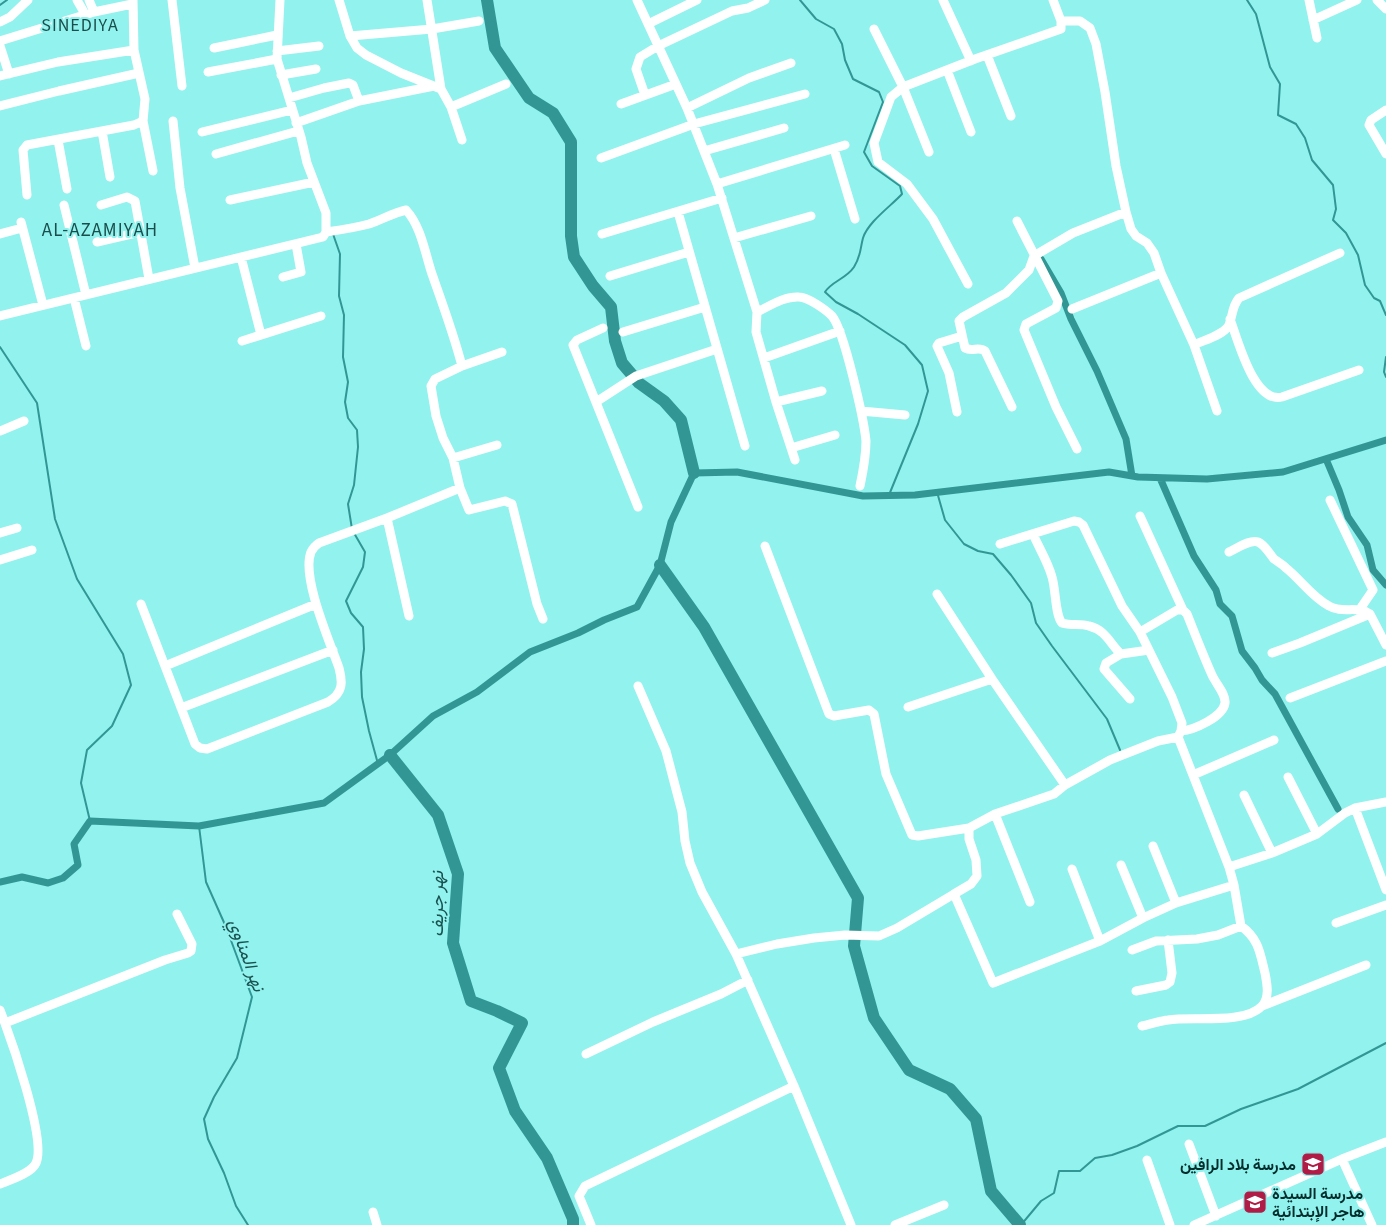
<svg xmlns="http://www.w3.org/2000/svg" width="1386" height="1225" viewBox="0 0 1386 1225" font-family="'Source Sans 3',Vazirmatn,sans-serif">
	<rect width="100%" height="100%" fill="#92f2ee"/>
	<g fill="none" stroke-linecap="round" stroke-linejoin="round">
		<path stroke="#329794" stroke-width="2" d="M800 0 816 19 834 29 842 44 845 60 853 79 879 92 883 102 864 152 872 166 900 186 902 194C891 206 868 222 863 238 860 249 861 256 854 267 846 279 832 281 825 292L836 302 858 314 905 345 922 365 928 391 918 424 889 495
			M1247 0 1256 14 1270 67 1280 84 1278 115 1296 124 1305 138 1312 160 1333 185 1336 209 1333 220 1346 233 1358 255 1365 285 1374 298 1380 301 1386 315
			M0 5 7 0
			M333 234 340 254 339 296 344 315 343 357 348 382 345 402 348 418 357 430 358 447 354 485 348 504 352 529
			M0 347 37 403 55 519 77 579 123 654 131 685 112 726 87 750 81 783 90 821
			M1386 357 1384 372 1386 377
			M937 492 945 520 964 544 978 551 993 554 1011 575 1031 603 1036 623 1052 646 1107 719 1120 750
			M354 533 365 552 363 567 346 601 351 613 363 627 364 649 361 672 362 697 369 731 378 764
			M199 826 206 882 226 927 252 997 237 1058 214 1097 204 1119 208 1139 224 1173 236 1206 248 1225
			M1021 1225 1041 1201 1054 1193 1059 1171H1080L1095 1158 1112 1155 1137 1146 1178 1126H1205L1241 1109 1298 1089 1386 1043"/>
		<path stroke="#329794" stroke-width="7" d="M1041 259 1061 293 1071 319 1097 371 1126 439 1132 476
			M1326 459 1339 490 1348 517 1367 545 1373 570 1386 585
			M1160 478 1194 556 1216 590 1220 604 1232 616 1242 651 1255 668 1262 680 1275 694 1338 809
			M0 882 22 877 48 883 63 878 78 865 74 844 90 821 199 826 324 803 390 755 433 716 477 692 530 652 578 633 604 620 637 607 660 565 671 522 694 473 737 472 863 496 915 495 1109 472 1138 477 1207 479 1283 472 1386 440"/>
		<path stroke="#329794" stroke-width="12" d="M487 0 495 48 529 98 553 113 571 142V236L574 257 593 286 611 307 615 341 622 363 639 383 664 401 681 420 694 473
			M660 565 704 627 858 898 854 946 874 1018 909 1070 950 1089 976 1119 991 1191 1020 1225
			M390 755 438 815 458 874 453 943 471 1001 497 1011 522 1023 499 1068 515 1111 547 1158 573 1219V1225"/>
		<path stroke="#fff" stroke-width="9" d="M77 0 85 14
			M89 0 94 12 132 4
			M172 0 182 86
			M339 0 350 36 357 48 366 55 401 73 441 89 451 107 462 140
			M427 0 441 89
			M637 0 687 108 717 184 757 312 756 332 776 402 795 460
			M943 0 971 61
			M1053 0 1061 21H1080L1090 28 1096 44 1105 92 1116 166 1126 212 1131 229 1136 236 1147 243 1154 253 1161 273 1194 345 1217 411
			M1309 0 1317 38
			M1377 0 1386 9
			M1313 20 1357 0
			M0 22 10 17 28 0
			M648 24 697 0
			M874 29 903 87 929 152
			M350 36 432 29 479 21
			M0 41 94 12
			M0 46 9 74
			M214 48 277 35
			M277 51 319 46
			M987 55 1011 116
			M947 70 971 132
			M208 72 277 59
			M281 75 316 69
			M0 76 58 62 134 50
			M645 95 636 69 640 57 658 46 732 11 748 8 765 0
			M289 98 324 88 349 83 353 85 359 101
			M621 104 676 84
			M0 106 59 91 139 73
			M451 107 506 84
			M687 108 749 78 791 63
			M1386 110 1371 120 1369 125 1386 154
			M143 121 153 171
			M173 121 180 188 195 268
			M296 123 359 101 434 86
			M102 131 110 177
			M202 132 292 110
			M58 140 67 189
			M834 149 855 219
			M704 151 784 128
			M216 154 298 131
			M601 158 694 124 805 94
			M717 184 845 145
			M27 195 23 150 27 145 134 125 143 121 145 99 134 50 133 0
			M230 200 314 182
			M64 205 86 295
			M101 205 127 197 135 201 149 279
			M678 212 745 446
			M1017 221 1058 301 1056 308 1026 324 1024 330 1056 407 1077 449
			M21 222 43 305
			M326 232C340 230 354 228 369 224 381 220 393 213 406 210 421 226 425 253 432 274 443 305 454 335 462 366L502 352
			M0 234 22 228
			M602 234 722 198
			M734 238 811 216
			M97 242 140 232
			M241 257 261 335
			M610 276 689 252
			M283 277 301 272 296 244
			M968 284 933 219 907 184 878 162 874 143 891 97 903 87 975 59 1061 29V21
			M74 298 86 346
			M1072 309 1161 273
			M757 312C770 306 784 296 799 297 808 297 826 310 832 316 844 330 864 420 866 441 866 456 863 472 860 486
			M0 316 323 237 326 232V213L307 163 301 137 277 59 280 0
			M1230 319C1238 340 1254 404 1282 397L1359 370
			M603 328 577 340 573 345 638 507
			M623 332 705 307
			M242 341 321 316
			M1194 345C1204 340 1224 335 1229 325 1233 315 1232 306 1239 298L1340 253
			M764 358 840 331
			M462 366 435 379 431 386 436 416 443 438 453 458 460 488 469 510 505 501 512 504 537 604 543 619
			M596 402 636 376 717 349
			M776 402 822 391
			M1012 407 985 351C979 346 972 352 965 348L959 321 963 317 1006 293 1029 270 1034 256 1073 233 1126 212
			M861 411 905 415
			M957 412 949 373 937 346 939 343 962 336
			M0 431 24 421
			M791 448 835 435
			M453 458 497 445
			M1330 500 1373 590 1360 609
			M1140 516 1183 610
			M387 518 409 616
			M0 533 17 528
			M1033 534C1039 548 1048 562 1052 577 1056 590 1055 615 1062 623 1071 626 1080 623 1089 626 1106 630 1110 644 1121 654L1149 650
			M1000 544 1074 521 1079 522 1083 525 1122 606 1140 632 1172 697 1182 723 1181 731 1178 737
			M765 546 829 714 834 716 869 710 874 714 886 774 912 835 918 836 969 828
			M1229 552C1236 549 1250 539 1258 542 1265 545 1269 553 1274 559 1278 562 1282 564 1286 568 1301 580 1312 597 1329 606 1342 614 1358 605 1370 614
			M0 560 32 550
			M937 594 992 679 1065 785
			M141 604 195 744 200 748 207 749 328 702C343 693 343 683 339 668 330 642 301 577 311 552 313 548 316 545 319 543L387 518 460 488
			M1140 632 1177 610H1183L1187 614C1195 634 1203 655 1212 675 1216 684 1226 694 1225 703 1223 717 1194 730 1181 731
			M1272 653 1300 643 1370 614 1386 645
			M1121 654 1106 663 1104 669 1130 699
			M165 666 316 604
			M638 686 666 751 682 812 685 841 690 863 702 892 736 954
			M1290 698 1386 661
			M908 707 992 679
			M181 708 333 650
			M1193 775 1274 740
			M1288 777 1317 834
			M1244 795 1272 853
			M1355 808 1386 890
			M995 814 1030 902
			M1153 846 1176 903
			M1121 865 1143 918
			M1229 867 1234 885 1176 903 1143 918 1100 941 993 983 954 894 971 884 977 876 976 860 969 839V828L995 814 1054 794 1065 785 1110 760 1158 741 1178 737 1229 867 1272 853 1317 834 1345 813 1355 808 1386 802
			M1072 869 1100 941
			M1336 923 1386 905
			M1132 950 1156 941 1197 939 1218 935 1241 926
			M1136 991 1166 985 1170 982 1172 973 1168 940
			M1262 1006 1366 965
			M0 1010C10 1036 47 1140 36 1163 32 1173 10 1180 0 1184
			M5 1023 165 960 188 953 191 951 192 944 177 914
			M1142 1026C1151 1024 1159 1021 1168 1020 1192 1016 1244 1025 1262 1006 1270 997 1267 984 1265 973 1260 953 1259 939 1241 926L1234 885
			M586 1054 653 1022 721 994 748 980
			M794 1086 851 1225
			M1189 1144 1216 1216
			M1342 1159 1372 1225
			M1147 1160 1170 1225
			M373 1212 377 1225
			M591 1225 579 1196 585 1186 794 1086 736 954 777 944 814 938 845 935 879 936 897 928 954 894
			M895 1225 944 1205
			M1194 1225 1342 1159 1386 1142"/>
	</g>
	<defs>
		<g id="school-square" transform="scale(1.25)"><rect x="-9" y="-9" width="18" height="18" rx="4" fill="#af1c46" stroke="#92f2ee"/><path d="M0-5L7-2L0 1L-7-2ZM-4 1L0 2.5L4 1V4Q0 6-4 4Z" fill="#fff"/></g>
	</defs>
	<g fill-rule="evenodd">
		<use href="#school-square" x="1313" y="1164"/>
		<use href="#school-square" x="1255" y="1202"/>
	</g>
	<g text-anchor="middle" stroke-width="4" stroke-linejoin="round" paint-order="stroke">
		<g font-size="16" font-weight="bold" fill="#012d2c" stroke="#92f2ee" text-anchor="end">
			<text x="1296" y="1170">مدرسة بلاد الرافين</text>
			<text x="1272" y="1199" text-anchor="start">مدرسة السيدة<tspan x="1272" dy="18">هاجر الإبتدائية</tspan></text>
		</g>
		<g font-size="18" letter-spacing="1" fill="#1a4e4c" stroke="#92f2ee">
			<text x="80" y="31">SINEDIYA</text>
		</g>
		<g font-size="18" font-style="italic" fill="#195250" stroke="#92f2ee">
			<text transform="translate(437 904) rotate(-90)" y="6">نهر جريف</text>
			<text transform="translate(247 955) rotate(70)" y="6">نهر المناوي</text>
		</g>
		<g font-size="19" letter-spacing="1" fill="#1a4e4c" stroke="#92f2ee">
			<text x="100" y="236">AL-AZAMIYAH</text>
		</g>
	</g>
</svg>
